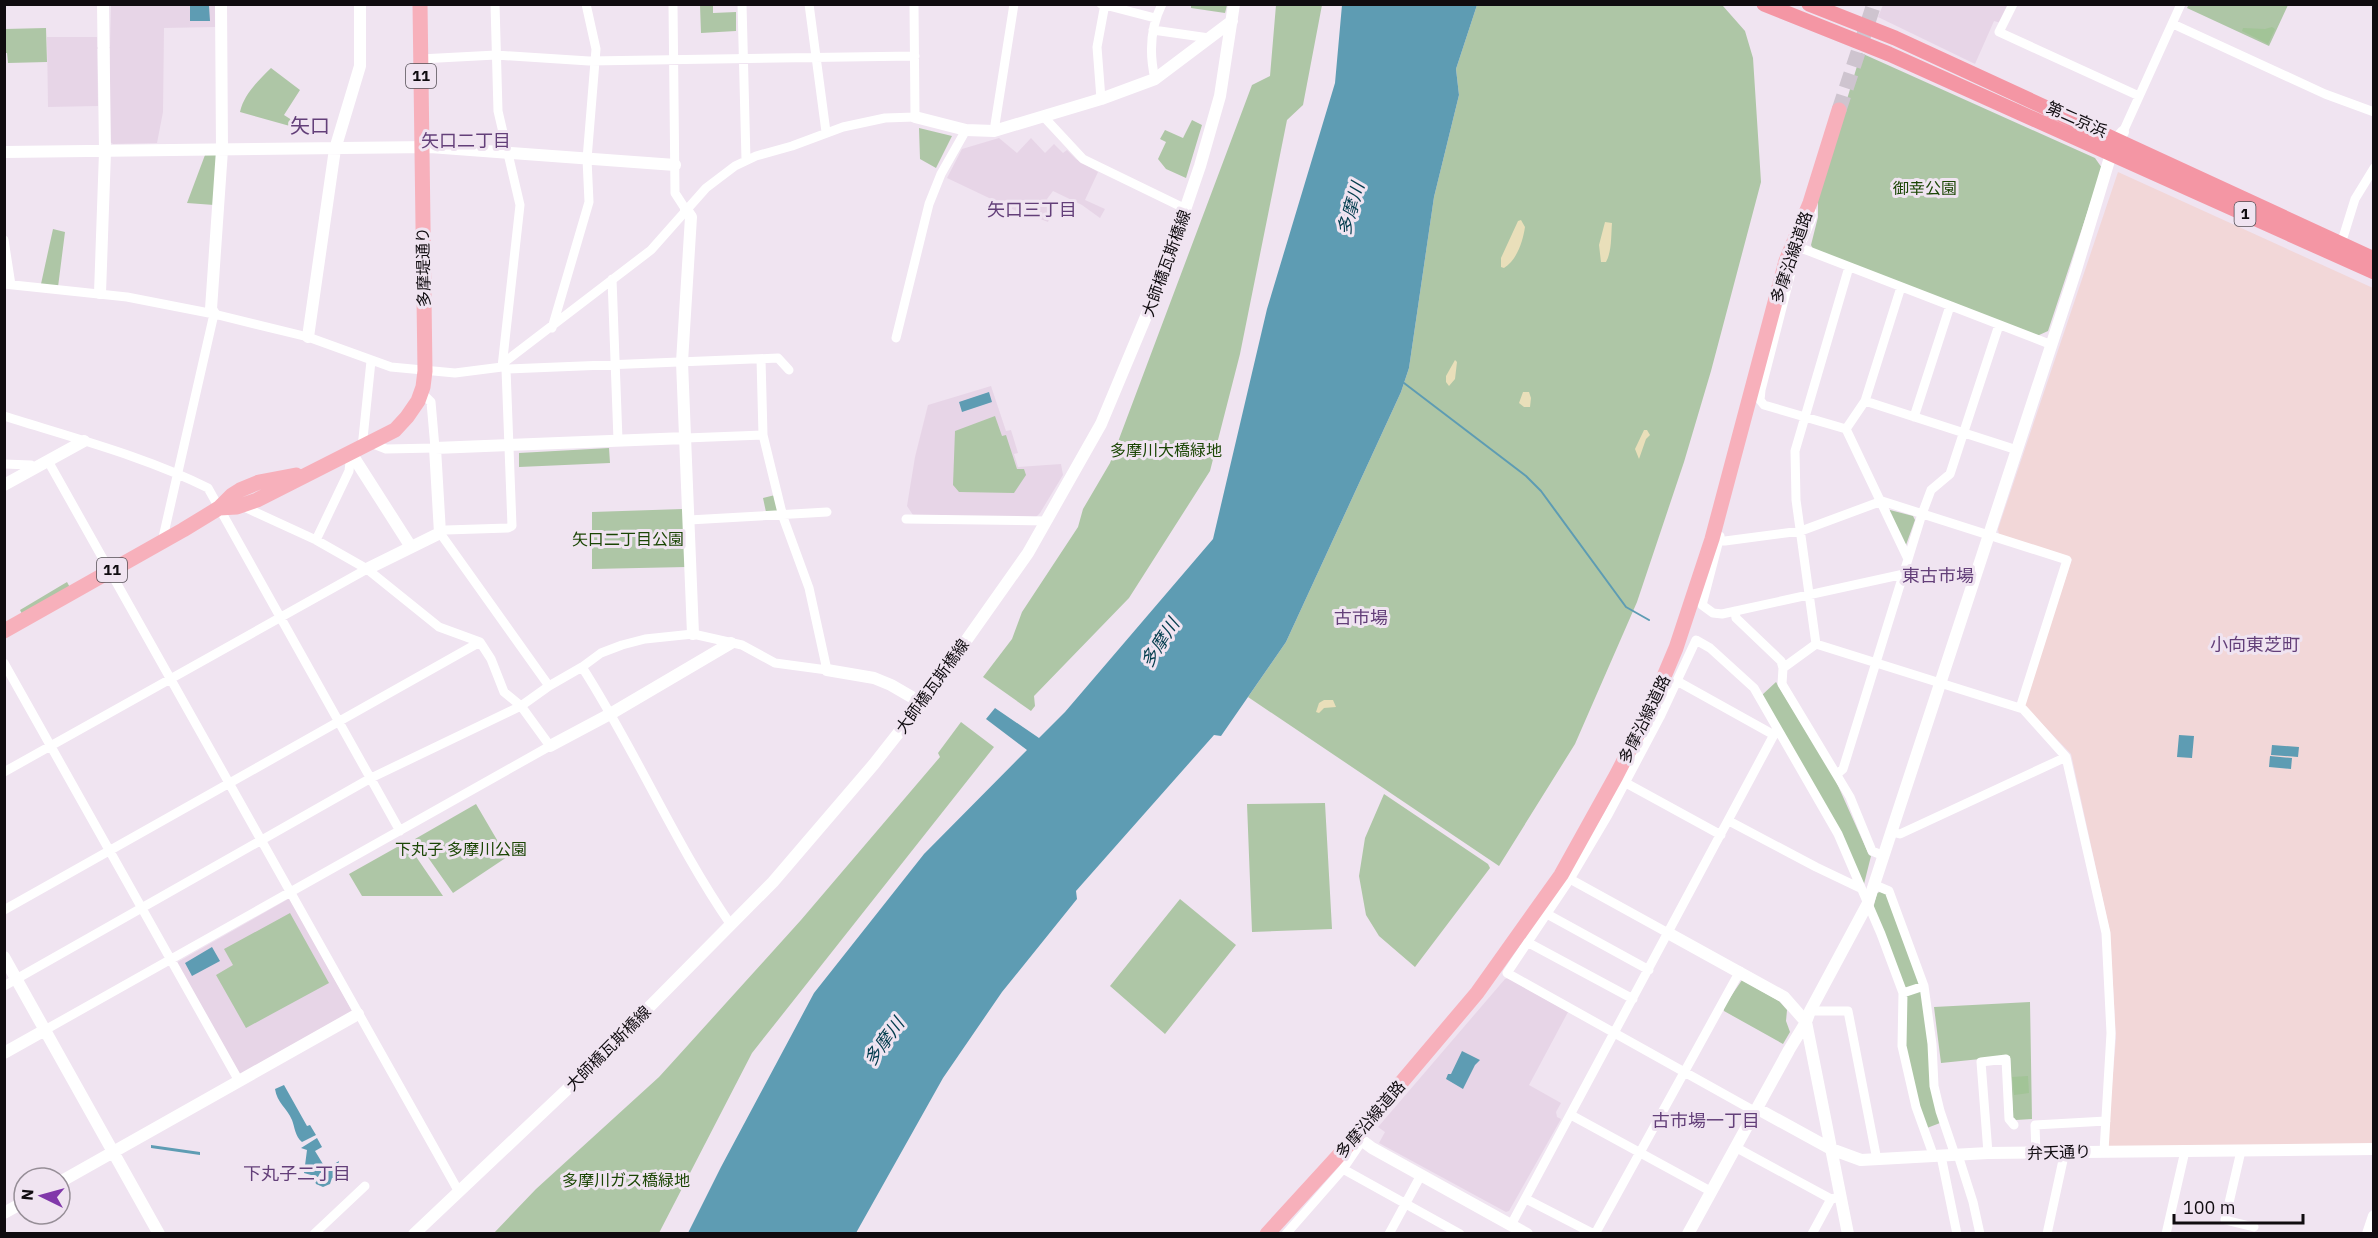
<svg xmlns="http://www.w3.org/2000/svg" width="2378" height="1238" viewBox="0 0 2378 1238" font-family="'IBM Plex Sans','Noto Sans JP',sans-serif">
	<rect width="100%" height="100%" fill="#f0e4f1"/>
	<path fill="#e7d5e7" d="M111 5H215V27L164 28 163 112 157 143 113 144 110 142V48L97 49 98 106 48 107 47 37H97V47H110Z
		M1883 5H2010L2001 23 1994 21 1975 64 1878 17Z
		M999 138 1017 153 1031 138 1045 153 1054 144 1063 153 1067 150 1076 159 1098 172 1085 200 1105 209 1100 218 1082 205 1053 191 1047 199 1053 209 1048 222 1030 215 1029 217 947 178 962 149Z
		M991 386 1006 431 1011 430 1018 453 1014 454 1018 467 1061 464 1063 475 1040 513 1035 518 913 515 907 506 915 457 928 405Z
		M290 898 352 1011 239 1075 176 963Z
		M1508 978 1568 1012 1529 1085 1561 1103 1556 1112 1557 1117 1561 1119 1509 1211 1506 1212 1379 1143 1385 1132 1378 1127 1505 979Z"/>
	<path fill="#f2d7d8" d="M2118 172 2373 288 2374 1144 2112 1149 2107 1144 2116 1038 2110 932 2071 754 2025 706V700L2072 559 1999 535 1998 529Z"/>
	<path fill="#aec6a6" d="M1718 4 1723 6 1745 31 1753 58 1761 182 1711 371 1684 462 1637 602 1575 744 1499 866 1248 697 1286 642 1401 392 1409 368 1434 197 1459 95 1456 69 1477 5Z
		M2189 4 2288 5 2269 46 2187 8Z
		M700 5H713V13L736 12V31L701 33Z
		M1191 5V4L1227 5 1225 13 1191 8Z
		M1276 5H1322L1303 105 1287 120 1240 354 1210 471 1129 598 1034 696 1035 706 1031 711 983 677 1012 639 1022 612 1078 527 1083 509 1110 463 1252 85 1270 76Z
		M46 28 47 62 8 63 7 53H5V29Z
		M1861 53 2095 158 2102 168 2048 331 2037 336 1813 249 1811 245 1818 217V195Z
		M271 68 300 90 284 115 298 124 297 128 240 112C244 94 258 81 271 68Z
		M1192 120 1202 125 1186 178 1166 169 1158 159 1166 142 1160 139 1165 130 1183 138Z
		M919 128 952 136 936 168 920 159Z
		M205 155H217L214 205 187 203Z
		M53 229 65 232 58 287 41 284Z
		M995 416 1002 436 1006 435 1017 469H1024L1026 475 1014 493 959 492 953 485 955 431Z
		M609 448 610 463 519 467V453Z
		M775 495 778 513 766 512 763 498Z
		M683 509 686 567 592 569V512Z
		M1890 510 1913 516 1915 520 1906 545 1904 544 1888 512Z
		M67 582 73 593 25 620 20 610Z
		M1776 682 1835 779 1869 855 1871 856 1864 884 1762 695Z
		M961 722 994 747 752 1053 659 1233H494L536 1189 659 1077 679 1055 801 920 940 757 938 753Z
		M1384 794 1488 864 1490 868 1415 967 1379 936 1366 915 1359 876 1365 838Z
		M1325 803 1332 929 1252 932 1247 804Z
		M476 804 507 857 453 893 415 839Z
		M406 842 443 896H362L349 874Z
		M1880 892 1886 893 1920 984 1906 988 1903 984 1873 909 1877 893Z
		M1180 899 1236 945 1165 1034 1110 986Z
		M290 913 329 983 246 1028 216 975 233 965 224 949Z
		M1742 980 1779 1001 1787 1010 1786 1021 1790 1032 1783 1044 1724 1011 1723 1008Z
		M1922 990 1940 1123 1927 1128 1919 1105 1905 1046 1907 994Z
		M2030 1002 2032 1119 2016 1120 2013 1117 2010 1056 1941 1063 1934 1007Z"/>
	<path fill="#a2c497" d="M2272 27 2275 29 2268 44 2242 31 2243 28 2265 29Z
		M2028 1076 2029 1093 2014 1095 2012 1077Z"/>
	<path fill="#e9dfba" d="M1521 220 1525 227C1523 241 1517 260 1504 268L1501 267V258L1518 221Z
		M1605 222 1612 223C1611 235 1612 251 1606 262H1601L1599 245Z
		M1455 360 1457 362 1455 379 1449 386 1446 382V376Z
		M1523 392H1529L1531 398 1530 407H1524L1519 403Z
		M1644 430H1647L1650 435 1646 439 1639 459 1635 449Z
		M1324 700H1333L1336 707 1324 708 1319 713 1316 712 1319 703Z"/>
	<path fill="#5e9cb3" d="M1342 5H1477L1456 69 1459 95 1434 197 1409 368 1401 392 1286 642 1221 736 1214 735 1076 891 1077 899 1002 992 943 1078 856 1233H688L721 1167 814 993 924 854 1027 750 986 719 995 708 1039 738 1065 712 1213 539 1267 309 1335 83Z
		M190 6H209L210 21H190Z
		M989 392 992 402 962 412 959 402Z
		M2179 735 2194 736 2192 758 2177 757Z
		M2272 745 2299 747 2298 757 2271 755Z
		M2270 756 2292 758 2291 769 2269 767Z
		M212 947 220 961 192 976 185 963Z
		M1462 1051 1480 1060 1475 1065 1463 1089 1446 1079 1448 1074H1451Z
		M284 1085 307 1126 310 1125 316 1135 302 1142C295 1136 295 1128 292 1120 287 1108 277 1103 275 1089Z
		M317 1138 322 1147 315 1151 326 1169 339 1161 335 1178H332L330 1184 323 1187 316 1184 314 1178 325 1181 326 1173H320L318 1177 304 1173 307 1150 301 1148Z
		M151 1145 200 1152V1155L151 1148Z"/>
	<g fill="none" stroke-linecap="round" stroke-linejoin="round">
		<path stroke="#5e9cb3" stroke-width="2" d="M1404 383 1526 476 1541 491 1626 607 1649 620"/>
		<path stroke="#cec4cf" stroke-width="15" stroke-dasharray="15 8" stroke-linecap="butt" d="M1839 110 1874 4"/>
		<path stroke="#fff" stroke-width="9" d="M495 4 498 111 520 205 502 367 506 369 778 358 789 370
			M673 4 675 193 686 210
			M742 4 746 160
			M809 4 826 132
			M1101 4 1155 18
			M2013 4 1999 32 2139 96
			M2173 24 2325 94 2374 112
			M1153 30 1209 38
			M420 59 496 55 589 61 915 56
			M1155 79C1149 53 1150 28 1162 4
			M1101 99 1097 47 1105 4
			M1043 116 1083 159 1186 209
			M994 131 1014 4
			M2123 132 2181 4
			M1809 207 1812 211V218L1794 261 1761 390 1760 400 1764 405 1846 429 1908 559
			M4 240 11 285
			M2341 244 2355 199 2374 168
			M1801 248 2052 345
			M612 279 618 440
			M4 284 127 297 214 314 308 337 391 367 455 373 502 367 506 361 651 250 706 188 735 166 756 156 792 146 843 127 885 118 915 117 914 4
			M552 328 589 202 587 159 596 49 586 4
			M896 338 929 204 941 174 966 130
			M506 369 512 526 508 528 446 530 440 533 549 686
			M1865 401 2017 450
			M4 416C73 438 144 456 208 488L400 831
			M1914 417 1950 306
			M1846 429 1865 401 1901 287
			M686 438 763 435
			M371 443 386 449 435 448 431 402 421 392
			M362 448 371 361
			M48 461 459 1192
			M4 464 31 465 34 468
			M906 519 1047 521
			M689 520 827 512
			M1720 536 1702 605 1713 613 1722 614 1904 574
			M316 540 349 471 351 453
			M1719 540 1725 541 1801 531 1882 501 2067 560 2020 708
			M162 542 214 314
			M1735 611 1736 618 1781 661 1783 668 1782 684 1850 797 1872 851 1884 856
			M1816 644 1796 500 1795 451 1849 267
			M4 663 239 1081
			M582 667C636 751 675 844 731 925
			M1783 668 1816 644 2023 709 2066 757 2106 933 2111 1033 2104 1151
			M1677 681 1774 735
			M4 772 367 569
			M1837 774 1843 769 1922 514 1931 490 1950 474 1999 325
			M1626 783 1721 835
			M1729 821 1816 867 1860 888
			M1892 832 1900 834 2066 757
			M1570 879 1668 933
			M1875 885 1889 891 1924 986 1932 1044 1934 1086 1940 1111 1955 1155
			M4 910 480 642
			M1547 914 1649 970
			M1527 942 1633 999
			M4 986 371 778 521 706 549 686 582 667 601 653 622 645 645 639 693 634 742 645 775 663 827 670 809 588 783 517 763 435 761 359
			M1903 993 1924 986
			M1810 1011H1848L1877 1160
			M45 1030 550 746 521 706 504 692 491 659 480 642 439 627 367 569 316 540 242 506
			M1756 1112 1507 973 1570 879 1608 815 1660 717 1696 640 1710 648 1754 688 1838 834 1881 934 1903 993 1902 1046 1916 1107 1934 1157
			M1571 1115 1712 1192
			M1737 1148 1831 1199 1841 1197
			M2241 1151 2225 1220 2254 1227
			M1988 1153 1981 1062 2006 1059 2009 1119 2014 1125
			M2036 1153 2035 1125 2106 1121
			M1958 1155 1973 1202 1980 1234
			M1941 1156 1957 1234
			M1343 1169 1460 1234
			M1526 1199 1594 1234
			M1511 1225 1777 729
			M314 1234 365 1186
			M1286 1234 1343 1169 1362 1141
			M1389 1234 1421 1175
			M1595 1234 1740 971
			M1812 1234 1831 1199
			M2047 1234 2065 1151
			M2166 1234 2185 1151"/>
		<path stroke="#fff" stroke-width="12" d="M915 117 966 130 994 131 1101 99 1155 79 1232 21
			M4 152 430 147 675 165
			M686 210 691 217 682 362 693 634
			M100 293 105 152 103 4
			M214 314 211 309 222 150 221 4
			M308 337 335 149 360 66V4
			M351 453 411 547
			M4 485 84 441
			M367 569 440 533 435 448 686 438
			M827 670 874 678 891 685 922 703
			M550 746 612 713 731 643
			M1668 933 1784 997 1806 1022 1848 1234
			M4 957 159 1234
			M4 1053 45 1030
			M1758 1109 1831 1149 1861 1160 1988 1153 2374 1149
			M1356 1136 1372 1148 1527 1234
			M60 1182 358 1014
			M4 1213 24 1202
			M414 1234 576 1081 773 882 874 764 922 703 1028 553 1101 424 1160 283 1200 166 1220 96 1234 4
			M1688 1234 1789 1050 1806 1022 1810 1011 1868 903 2075 273 2111 154 2115 141 2123 132
			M2368 1234 2374 1216"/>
		<path stroke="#f7b0bb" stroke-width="15" d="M219 508 237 507 257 500 395 430 407 417 418 401 423 387 425 371 420 4
			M4 631 183 530 219 508 232 495 240 490 259 482 296 475
			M1267 1234 1351 1142 1477 993 1561 875 1616 776 1649 712 1676 648 1712 539 1786 261 1810 203 1839 110"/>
		<path stroke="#f496a4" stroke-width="15" d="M1764 4 1889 54 2374 272
			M1809 4 1895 38 2374 259"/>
	</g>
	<g text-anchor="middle" stroke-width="6" stroke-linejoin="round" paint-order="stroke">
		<g fill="#f0e4f1" stroke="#534d54" stroke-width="1.5">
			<rect x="406" y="64" width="30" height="24" rx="4.5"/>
			<rect x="2234.5" y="202" width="21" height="24" rx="4.5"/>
			<rect x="97" y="558" width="30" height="24" rx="4.5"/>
		</g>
		<g font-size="15" font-weight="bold" fill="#100c10">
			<text x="421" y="81">11</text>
			<text x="2245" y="219">1</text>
			<text x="112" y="575">11</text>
		</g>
		<g font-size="16" fill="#100c10" stroke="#f0e4f1">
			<text transform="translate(2077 119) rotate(24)" y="6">第二京浜</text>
			<text transform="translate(1791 257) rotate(-71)" y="6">多摩沿線道路</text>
			<text transform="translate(1166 263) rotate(-70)" y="6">大師橋瓦斯橋線</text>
			<text transform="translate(423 267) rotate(-91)" y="6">多摩堤通り</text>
			<text transform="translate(932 686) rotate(-54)" y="6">大師橋瓦斯橋線</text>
			<text transform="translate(1644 719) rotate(-64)" y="6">多摩沿線道路</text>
			<text transform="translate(608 1048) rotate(-45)" y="6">大師橋瓦斯橋線</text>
			<text transform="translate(1370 1119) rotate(-49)" y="6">多摩沿線道路</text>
			<text transform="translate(2059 1152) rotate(-2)" y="6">弁天通り</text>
		</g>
		<g font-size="16" fill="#1b4605" stroke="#f0e4f1">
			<text x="1925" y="194">御幸公園</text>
			<text x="1166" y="456">多摩川大橋緑地</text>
			<text x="628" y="545">矢口二丁目公園</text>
			<text x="461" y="855">下丸子 多摩川公園</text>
			<text x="626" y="1186">多摩川ガス橋緑地</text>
		</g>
		<g font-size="18" fill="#633f79" stroke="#f0e4f1">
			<text x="466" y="147">矢口二丁目</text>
			<text x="1032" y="216">矢口三丁目</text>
			<text x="1938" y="582">東古市場</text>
			<text x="1361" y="624">古市場</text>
			<text x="2255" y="651">小向東芝町</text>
			<text x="1706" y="1127">古市場一丁目</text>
			<text x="297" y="1180">下丸子二丁目</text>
		</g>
		<g font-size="18" font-style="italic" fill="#003b4c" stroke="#f0e4f1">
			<text transform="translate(1351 209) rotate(-74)" y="6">多摩川</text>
			<text transform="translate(1160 643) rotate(-57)" y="6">多摩川</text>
			<text transform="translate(884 1042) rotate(-54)" y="6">多摩川</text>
		</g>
		<g font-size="20" fill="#633f79" stroke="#f0e4f1">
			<text x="310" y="133">矢口</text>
		</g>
	</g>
	<rect width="2378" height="1238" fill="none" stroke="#100c10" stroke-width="12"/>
	<g transform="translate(42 1196) rotate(275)"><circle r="28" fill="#f0e4f1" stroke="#968e97" stroke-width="1.5"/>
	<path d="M0-4.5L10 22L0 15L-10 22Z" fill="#8138aa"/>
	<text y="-9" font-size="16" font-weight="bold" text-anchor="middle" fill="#100c10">N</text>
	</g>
	<path d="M2174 1214v9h129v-9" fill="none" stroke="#100c10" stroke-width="3"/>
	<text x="2183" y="1214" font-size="18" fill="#100c10" stroke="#f0e4f1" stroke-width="4.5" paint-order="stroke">100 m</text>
</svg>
